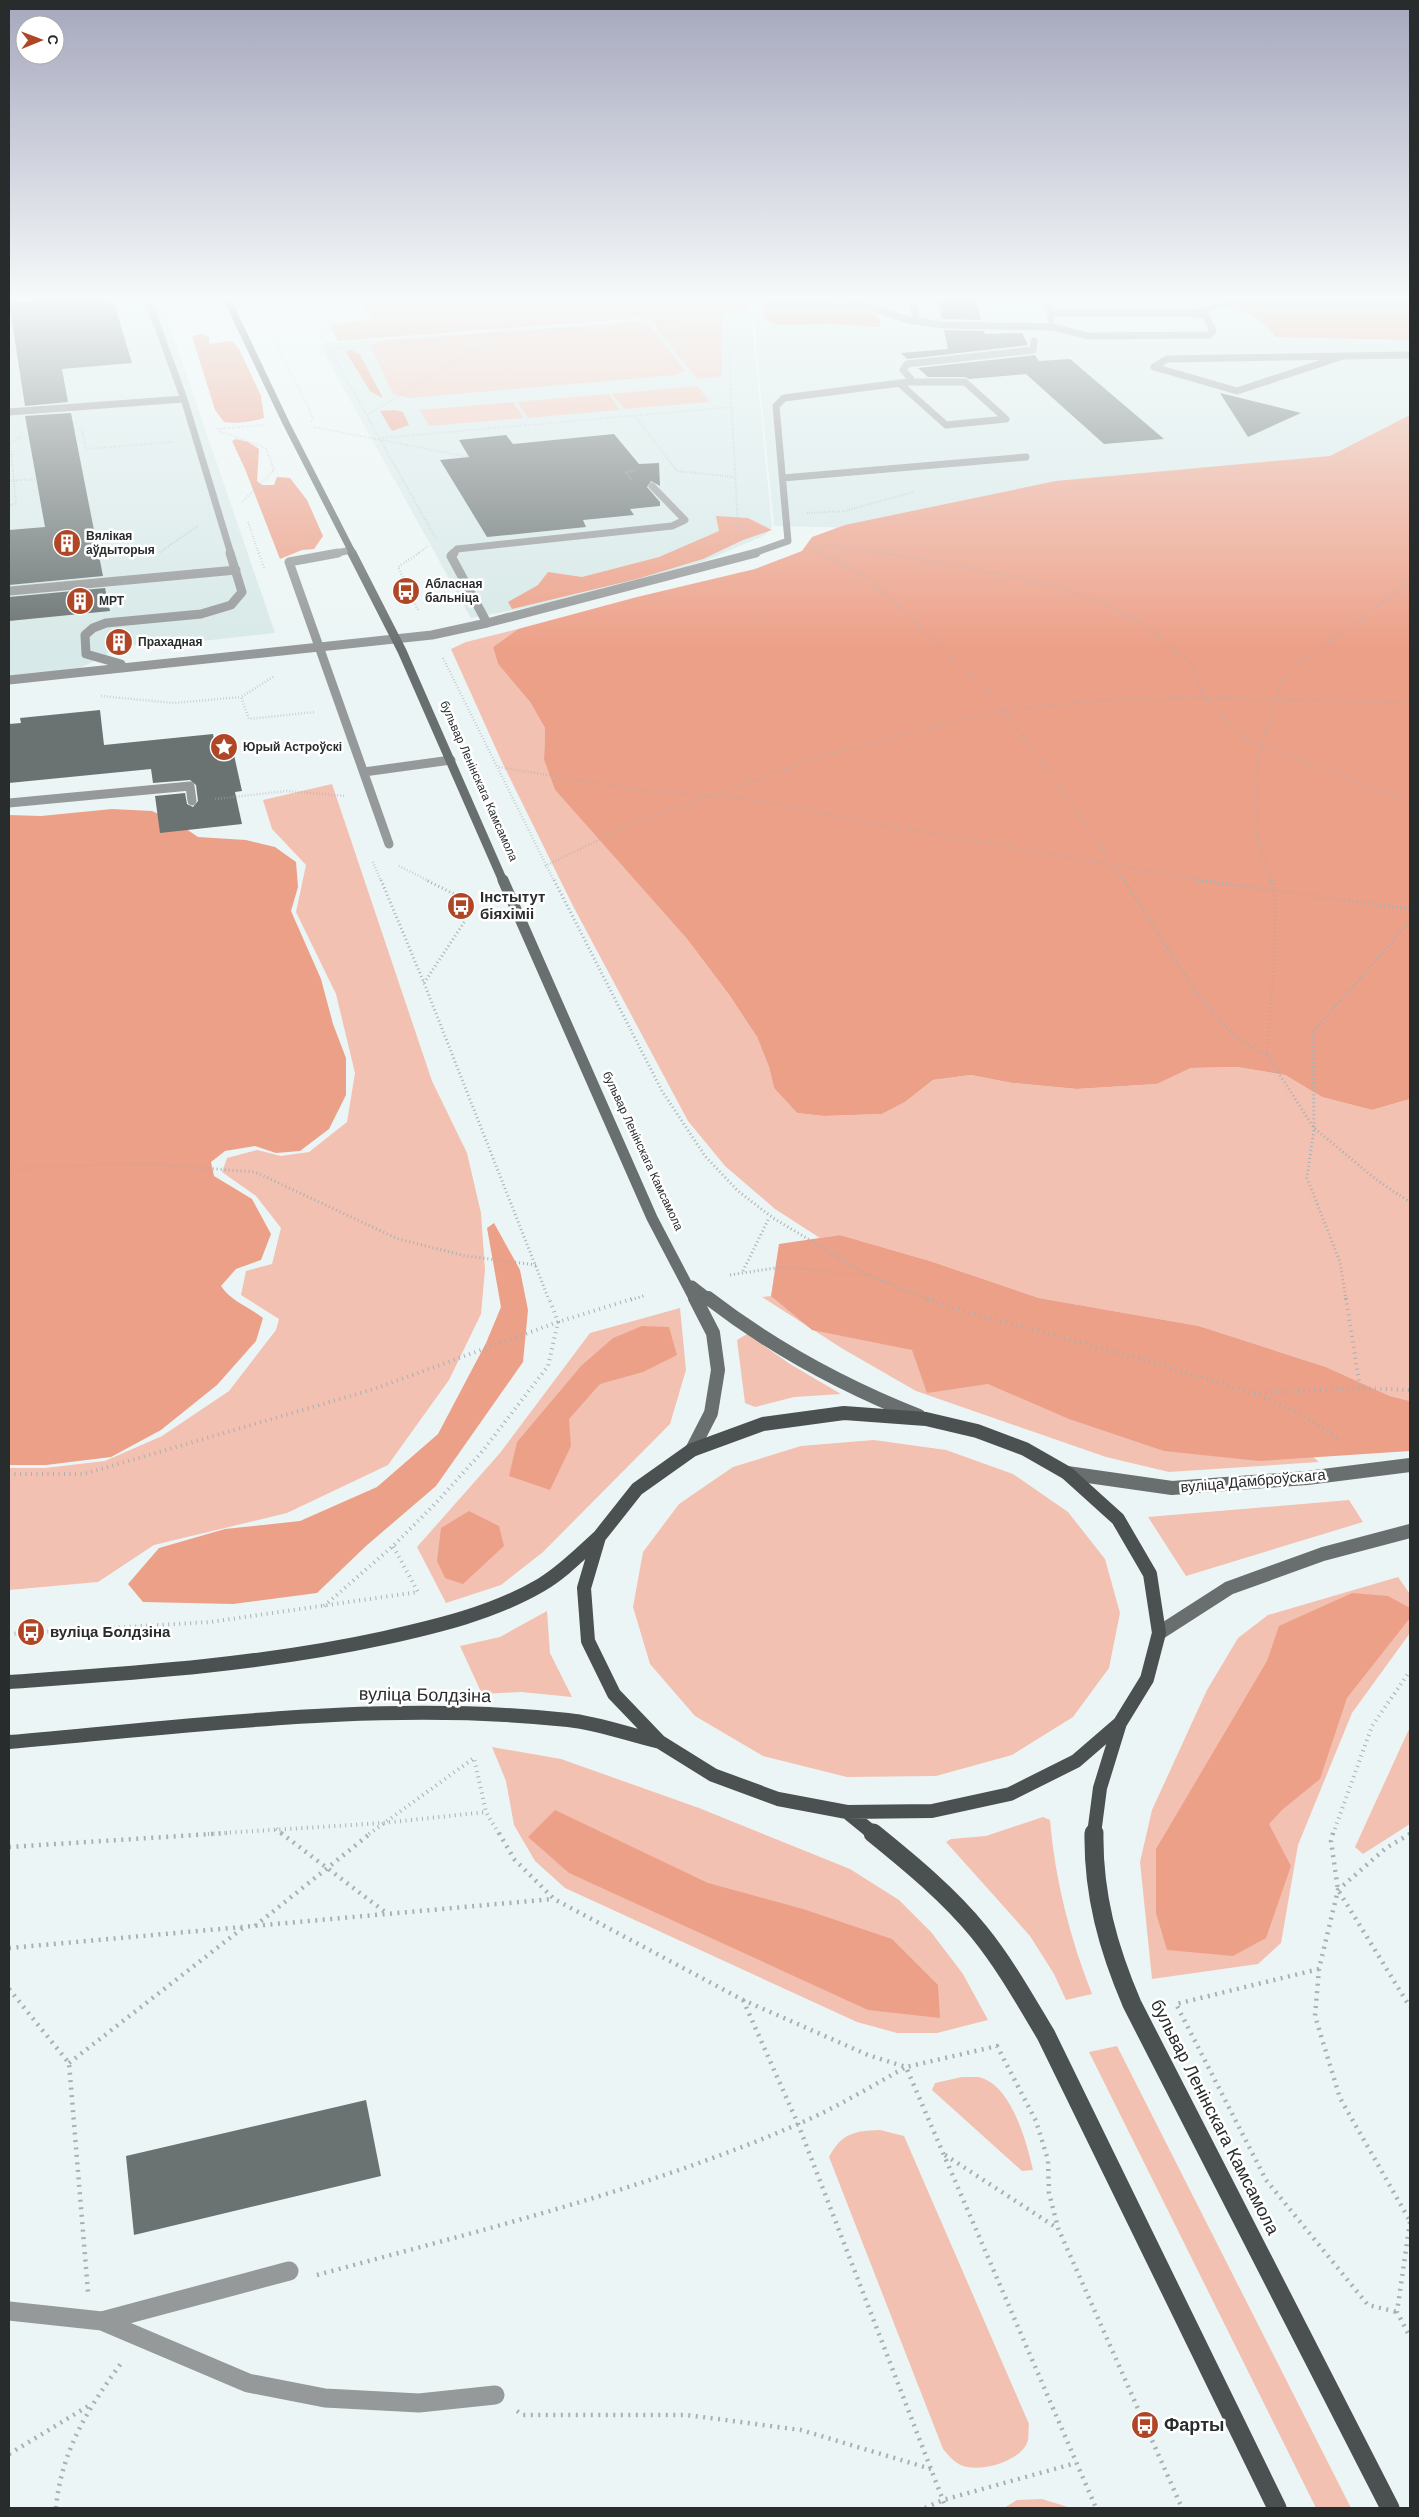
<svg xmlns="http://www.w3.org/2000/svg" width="1419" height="2517" viewBox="0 0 1419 2517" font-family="Helvetica,sans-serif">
	<rect width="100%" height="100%" fill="#ecf5f5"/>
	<path fill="#d7e9e8" d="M9 297H160L275 633 156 646 133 645 108 647 107 655 78 669 9 676Z
		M754 297H1410V507L861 528 774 526 756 347Z
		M751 311 772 527 765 535 705 561 635 581 561 601 471 618 319 344Z"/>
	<path fill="#f3c1b2" d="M359 297H748V310L722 312V376L697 379 652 322 642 318 338 341 329 324 372 320Z
		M643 322 649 324 685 371 676 375 409 398 393 394 370 345 389 340Z
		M697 386 710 402 624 409 612 394Z
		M609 394 620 410 528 418 517 402Z
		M513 402 524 418 429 426 420 410Z
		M518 629 493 647 498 664 530 702 545 728 544 760 555 790 687 939 730 996 757 1037 769 1067 774 1088 797 1113 824 1116 882 1114 905 1102 933 1080 971 1075 1012 1083 1077 1089 1157 1084 1191 1068 1237 1067 1285 1075 1322 1097 1372 1110 1410 1099V1401L1390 1396 1326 1367 1199 1326 1039 1298 930 1261 840 1235 820 1238 775 1209 725 1166 688 1121 572 904 501 760 451 649 466 642Z
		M332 784 432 1081 467 1153 481 1213 485 1270 481 1314 449 1380 388 1465 287 1513 154 1545 98 1582 9 1590V1468H45L105 1461 162 1436 229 1391 276 1330 279 1319 241 1295 246 1271 272 1264 281 1228 256 1196 222 1172 227 1158 257 1150 281 1156 309 1152 347 1122 355 1073 336 994 296 912 306 865 272 829 263 800Z
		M847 1288 1269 1420 1319 1462 1169 1472 1106 1457 916 1391 843 1349 762 1297Z
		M680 1308 686 1370 670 1424 543 1552 501 1585 446 1603 417 1547 500 1453 590 1333Z
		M747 1334 790 1364 841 1394 794 1397 755 1407 745 1403 737 1340Z
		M874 1440 946 1450 1013 1474 1068 1512 1105 1559 1120 1613 1109 1668 1073 1717 1012 1755 936 1776 847 1777 763 1756 695 1716 650 1664 633 1607 643 1552 679 1504 733 1467 801 1446Z
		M1349 1500 1363 1522 1186 1576 1148 1517Z
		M1398 1577 1410 1594V1633L1352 1713 1298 1845 1281 1943 1258 1964 1152 1979 1140 1862 1152 1810 1207 1690 1238 1638 1268 1615Z
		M547 1611 550 1653 572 1697 521 1692 482 1694 460 1646 500 1637Z
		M1410 1727V1824L1363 1854 1355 1847Z
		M492 1747 561 1759 699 1808 850 1869 899 1900 931 1932 963 1974 988 2020 937 2033H897L857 2022 565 1888 535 1861 514 1825 506 1781Z
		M1043 1817 1050 1820C1055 1880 1070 1938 1092 1994L1066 2000 1054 1974 1030 1936 946 1842 951 1839 986 1836Z
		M1117 2046 1351 2508H1316L1089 2052Z
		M962 2077C967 2077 973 2077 978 2077 1011 2083 1027 2143 1033 2170L1022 2171 932 2090 935 2083Z
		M880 2130 904 2136 1029 2424C1028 2429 1029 2435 1028 2440 1023 2460 986 2471 967 2467 956 2465 950 2457 943 2449L829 2157C842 2133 854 2131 880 2130Z
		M1042 2499 1071 2508H1004L1017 2500Z"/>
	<path fill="#eda088" d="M763 297H813L841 302 869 310 881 321 880 327 829 324 778 325 764 319Z
		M1223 297H1410V340L1276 337 1261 321Z
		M202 334 209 337V344L232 341 239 349 261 396 264 418C250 422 238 424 224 422L215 410 192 336Z
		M350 349 360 355 382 396V398L370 391 346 352Z
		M395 410 403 412 409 425 392 431 380 411Z
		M1410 415V1099L1372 1110 1322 1097 1285 1075 1237 1067 1191 1068 1157 1084 1077 1089 1012 1083 971 1075 933 1080 905 1102 882 1114 824 1116 797 1113 774 1088 769 1067 757 1037 730 996 687 939 555 790 544 760 545 728 530 702 498 664 493 647 518 629 637 597 755 569 802 551 812 537 845 525 1056 481 1330 456Z
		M236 439 248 442 259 449 257 481 262 485H274L277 477 290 478 307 500 323 536 314 549 302 550 280 559 245 469 232 441Z
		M716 516 748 518 772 530 743 540 703 559 637 579 512 609 508 602 538 585 548 572 582 577 659 557 719 531Z
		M112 809 152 811 176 822 198 837 246 840 275 847 296 862 298 887 291 911 321 979 333 1024 346 1058V1095L329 1129 300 1151 276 1153 255 1146 225 1151 211 1162 214 1176 252 1199 271 1234 261 1260 236 1269 221 1286C231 1301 249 1307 263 1318L256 1341 217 1385 161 1430 111 1457 46 1465H9V815L41 816Z
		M494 1223 520 1270 528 1310 523 1362 436 1486 366 1546 317 1593 233 1604 143 1602 128 1584 159 1548 225 1529 300 1521 377 1487 438 1434 486 1343 501 1307 487 1228Z
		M840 1235 930 1261 1039 1298 1199 1326 1326 1367 1390 1396 1410 1401V1451L1259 1461 1164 1451 1069 1419 988 1384 927 1393 912 1350 812 1330 771 1296 779 1244Z
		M642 1326 669 1327 677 1355 643 1372 600 1384 569 1419 571 1446 550 1490 509 1476 517 1442 581 1366 613 1338Z
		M469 1511 499 1526 504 1546 463 1584 445 1578 437 1561 441 1528Z
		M1352 1593 1388 1596 1410 1608V1618L1347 1698 1320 1779 1282 1810 1269 1824 1291 1866 1266 1938 1233 1956 1167 1950 1156 1913V1849L1267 1661 1279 1626Z
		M555 1810 708 1883 803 1909 892 1939 938 1985 940 2018 868 2010 569 1873 528 1837Z"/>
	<path fill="#6a7272" d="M81 297H107L108 303H114L132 363 62 369 68 402 25 406 9 302Z
		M937 297H976L981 320 942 319Z
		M944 330 984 331 985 334 1022 333 1028 345 907 359 901 353 948 349Z
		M1035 355 1039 361 1070 359 1164 439 1104 444 1026 374 969 379 965 377H928L918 368Z
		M1220 393 1301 413 1248 437Z
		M71 413 103 576 9 585V530L45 527 25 416Z
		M614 434 639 464 659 463 660 486 651 481 647 487 660 502V506L630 509 634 515 583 520 586 527 487 537 440 460 469 457 459 440 506 435 513 444Z
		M105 588 110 611 9 621V597Z
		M100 710 104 745 213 734 216 748 232 746 242 791 235 792 242 824 160 833 155 796 185 793 187 804 193 807 198 801 196 785 190 780 153 783 151 769 9 783V724L21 723 20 718Z
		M366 2100 381 2176 134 2235 126 2156Z"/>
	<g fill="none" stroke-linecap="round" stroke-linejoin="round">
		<path stroke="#a9b0b0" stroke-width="2" stroke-dasharray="0.5 2" stroke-linecap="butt" d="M274 297 309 315
			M300 297 435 537
			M731 297 730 375 738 527 747 529
			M57 321 129 315
			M181 328 202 326
			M276 342 313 418 311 421
			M330 349 730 315
			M367 415 501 334 536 297
			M635 416 677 471 735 477
			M314 427 469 457
			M217 429 263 425
			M82 430 86 449 172 442
			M219 431 266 448 274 470 241 503
			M381 438 732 407
			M9 444 22 436
			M9 451H11L16 503 9 506
			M631 479 625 472 634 471
			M9 481 36 479
			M807 513 845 511 913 492
			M248 522 259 554
			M810 543 890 554
			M809 547 825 554
			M160 552 198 526
			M417 554 428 546"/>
		<path stroke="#a9b0b0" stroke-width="2.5" stroke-dasharray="0.5 2.5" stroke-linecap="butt" d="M259 553 264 568
			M419 553 398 567 419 612
			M823 553 868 578 983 686 1004 710 1049 772 1124 881
			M883 553 976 569 1066 589 1134 618 1191 663 1204 697 1244 738 1410 802
			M443 658 554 881
			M273 677 241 697 249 719 315 712
			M101 696 174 703 241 697
			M499 767 639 790 758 800 860 821 1207 881
			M215 799 287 791 346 796
			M373 862 381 881
			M399 866 429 881
			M545 866 640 820 827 755 941 724 1004 710 1114 699 1204 697 1410 703
			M1272 881 1257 839V762L1279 687 1291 668 1359 621 1410 581"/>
		<path stroke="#a9b0b0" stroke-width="3" stroke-dasharray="1 3" stroke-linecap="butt" d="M381 880 424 983 549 1300
			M554 880 662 1091 705 1156 738 1191 773 1218 868 1275
			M1124 880 1195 991 1235 1037 1267 1055
			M1198 880 1410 909
			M1271 880 1275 890 1274 968 1267 1055 1314 1128 1378 1181 1410 1202
			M424 983 465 921 454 894 426 880
			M9 1169 139 1163 255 1172 398 1239 466 1256 536 1265
			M743 1271 769 1218
			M730 1275 781 1267 868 1275 930 1300
			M631 1300 646 1295
			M1346 1300 1340 1262 1307 1178 1314 1128 1313 1032 1410 921"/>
		<path stroke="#a9b0b0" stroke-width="4" stroke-dasharray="1 4.5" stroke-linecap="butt" d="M927 1298 946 1306 1152 1362 1253 1393 1301 1414 1345 1443
			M1346 1298 1360 1388
			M1254 1393 1360 1388 1410 1390
			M9 1474H84L374 1389 558 1322 635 1298
			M324 1606 393 1546 435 1504 481 1453 548 1366 558 1322 549 1298
			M9 1634 210 1622 418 1592 393 1546
			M276 1829 283 1834
			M208 1834 383 1823 486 1812
			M369 1834 474 1758 486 1812 499 1834
			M1333 1834 1372 1726 1410 1671"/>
		<path stroke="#a9b0b0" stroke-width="4.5" stroke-dasharray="2 5.5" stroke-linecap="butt" d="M281 1833 385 1912
			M499 1833 514 1859 554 1899 743 2000 868 2055 906 2067 997 2046 1036 2121 1048 2160 1049 2193 1058 2228 1182 2508
			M1333 1833 1331 1841 1338 1890 1410 2007
			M1410 1834 1386 1848 1338 1890 1319 1969 1315 2016 1340 2098 1410 2221
			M9 1847 227 1833
			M255 1926 371 1833
			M9 1948 553 1899
			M1319 1969 1176 2004 1266 2180 1368 2305 1397 2312
			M9 1989 69 2063 88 2292
			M743 2000 798 2124 946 2508
			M69 2063 244 1927
			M945 2155 1057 2228
			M1410 2222 1397 2312 1410 2337
			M317 2275C478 2231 642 2191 796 2125 834 2109 870 2087 906 2067L1096 2508
			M517 2411 523 2415H687L801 2430 931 2469
			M9 2454 90 2405
			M56 2508C61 2451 89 2407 122 2362
			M925 2508 943 2500 1076 2463"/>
		<path stroke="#959999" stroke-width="7" d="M147 297 184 399 231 554
			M841 297 908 320 943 325 1052 327 1089 336 1209 335 1213 331 1206 316 1193 313
			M911 297 917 321
			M1043 297 1051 313V320
			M1051 313H1193L1249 297
			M1343 356 1237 391 1154 367 1167 359Z
			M1343 356 1410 355
			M899 383 946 425 1006 419 965 382H908
			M9 412 184 399
			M783 478 1026 457
			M332 554 351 550
			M453 554 457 549 672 526 685 520 652 486
			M751 554 788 541 776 406 784 398 908 382 911 379 903 370 907 364 1033 350 1034 341"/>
		<path stroke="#959999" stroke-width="9" d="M338 553 289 562 389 844
			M454 553 451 556 487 623
			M10 591 236 570
			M121 664 86 654 85 635 93 628 106 623 201 614 231 605 242 592 230 553
			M9 680 432 635 487 623 756 553
			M364 772 451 760
			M9 803 190 786 192 801"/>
		<path stroke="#959999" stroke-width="19" d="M9 2311 102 2321 289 2271
			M102 2321 248 2383 325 2398 419 2403 495 2395"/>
		<path stroke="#696e6e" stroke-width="7" d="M226 297 286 423 353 554"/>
		<path stroke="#696e6e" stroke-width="9" d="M352 553 402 651 503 881"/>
		<path stroke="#696e6e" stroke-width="11" d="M503 880 652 1218 695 1300
			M692 1286 710 1300"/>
		<path stroke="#696e6e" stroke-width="14" d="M708 1298C773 1348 843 1386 919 1416
			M692 1450 711 1413 718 1370 713 1333 695 1298
			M1067 1473 1172 1488 1307 1478 1410 1465
			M1159 1633 1229 1588 1323 1554 1410 1531"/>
		<path stroke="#4a5150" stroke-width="14" d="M844 1413 926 1419 977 1431 1025 1449 1067 1473 1118 1519 1150 1574 1159 1633 1147 1679 1120 1723 1076 1761 1010 1794 932 1811 847 1812 778 1799 713 1775 660 1742 614 1694 588 1641 584 1588 599 1537 637 1489 692 1450 763 1424Z
			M9 1682C135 1673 261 1665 384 1638 438 1626 493 1613 541 1585 563 1572 580 1554 599 1537
			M9 1742C195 1726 382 1700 568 1720 598 1723 630 1735 660 1742
			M847 1812 874 1834
			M1094 1834 1100 1788 1120 1723"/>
		<path stroke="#4a5150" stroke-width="19" d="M873 1833C910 1863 949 1895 979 1932 1005 1964 1025 2000 1046 2035L1277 2508
			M1094 1833C1093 1894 1108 1948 1132 2004L1390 2508"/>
	</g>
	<linearGradient id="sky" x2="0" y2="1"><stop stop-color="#a5a7bd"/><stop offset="0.46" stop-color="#f6fafa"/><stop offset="1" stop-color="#f6fafa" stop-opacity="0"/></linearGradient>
	<rect width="1419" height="649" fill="url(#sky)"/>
	<defs>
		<g id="building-disc" transform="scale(1.4375)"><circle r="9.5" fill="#af4726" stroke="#fff"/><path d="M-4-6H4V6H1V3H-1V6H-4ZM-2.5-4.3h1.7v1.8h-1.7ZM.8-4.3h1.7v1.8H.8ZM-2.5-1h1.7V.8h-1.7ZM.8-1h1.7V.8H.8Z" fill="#fff"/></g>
		<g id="bus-disc" transform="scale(1.4375)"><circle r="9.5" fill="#af4726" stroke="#fff"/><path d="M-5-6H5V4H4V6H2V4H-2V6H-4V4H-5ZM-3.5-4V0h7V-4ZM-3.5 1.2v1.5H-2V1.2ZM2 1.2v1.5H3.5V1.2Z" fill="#fff"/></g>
		<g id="sight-disc" transform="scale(1.4375)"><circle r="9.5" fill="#af4726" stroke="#fff"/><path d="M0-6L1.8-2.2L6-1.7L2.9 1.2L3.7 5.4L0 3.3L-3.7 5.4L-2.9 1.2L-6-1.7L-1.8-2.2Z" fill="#fff"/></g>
	</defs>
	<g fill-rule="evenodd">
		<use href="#building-disc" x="67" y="543"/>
		<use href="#bus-disc" x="406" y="591"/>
		<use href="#building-disc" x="80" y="601"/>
		<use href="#building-disc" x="119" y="642"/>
		<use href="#sight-disc" x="224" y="747"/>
		<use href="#bus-disc" x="461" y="906"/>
		<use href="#bus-disc" x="31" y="1632"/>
		<use href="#bus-disc" x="1145" y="2425"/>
	</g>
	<g text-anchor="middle" stroke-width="5" stroke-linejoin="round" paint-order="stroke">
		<g font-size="12" font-weight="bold" fill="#292c2c" stroke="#fff" text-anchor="start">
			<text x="86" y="540">Вялікая<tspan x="86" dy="14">аўдыторыя</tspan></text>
			<text x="425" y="588">Абласная<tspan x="425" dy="14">бальніца</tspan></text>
			<text x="99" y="605">МРТ</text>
			<text x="138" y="646">Прахадная</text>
			<text x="243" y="751">Юрый Астроўскі</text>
		</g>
		<g font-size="12" fill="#292c2c" stroke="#fff">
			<text transform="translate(479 781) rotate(66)" y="4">бульвар Ленінскага Камсамола</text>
			<text transform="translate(643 1151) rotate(65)" y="4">бульвар Ленінскага Камсамола</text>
		</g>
		<g font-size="15" font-weight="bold" fill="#292c2c" stroke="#fff" text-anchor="start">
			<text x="480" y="902">Інстытут<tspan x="480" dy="17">біяхіміі</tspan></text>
			<text x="50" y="1637">вуліца Болдзіна</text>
		</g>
		<g font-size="15" fill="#292c2c" stroke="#fff">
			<text transform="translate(1253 1481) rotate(-5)" y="5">вуліца Дамброўскага</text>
		</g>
		<g font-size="18" fill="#292c2c" stroke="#fff">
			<text transform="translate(425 1695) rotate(1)" y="6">вуліца Болдзіна</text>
			<text transform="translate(1215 2117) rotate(63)" y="6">бульвар Ленінскага Камсамола</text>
		</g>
		<g font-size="18" font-weight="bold" fill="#292c2c" stroke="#fff" text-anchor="start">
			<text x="1164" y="2431">Фарты</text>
		</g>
	</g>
	<rect width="1419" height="2517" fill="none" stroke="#292c2c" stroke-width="20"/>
	<g transform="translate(40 40) rotate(89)"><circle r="24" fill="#ffffff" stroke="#a9abab"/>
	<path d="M0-4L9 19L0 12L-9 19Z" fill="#af4726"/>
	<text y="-8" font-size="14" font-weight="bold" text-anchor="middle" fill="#292c2c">С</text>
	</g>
</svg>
